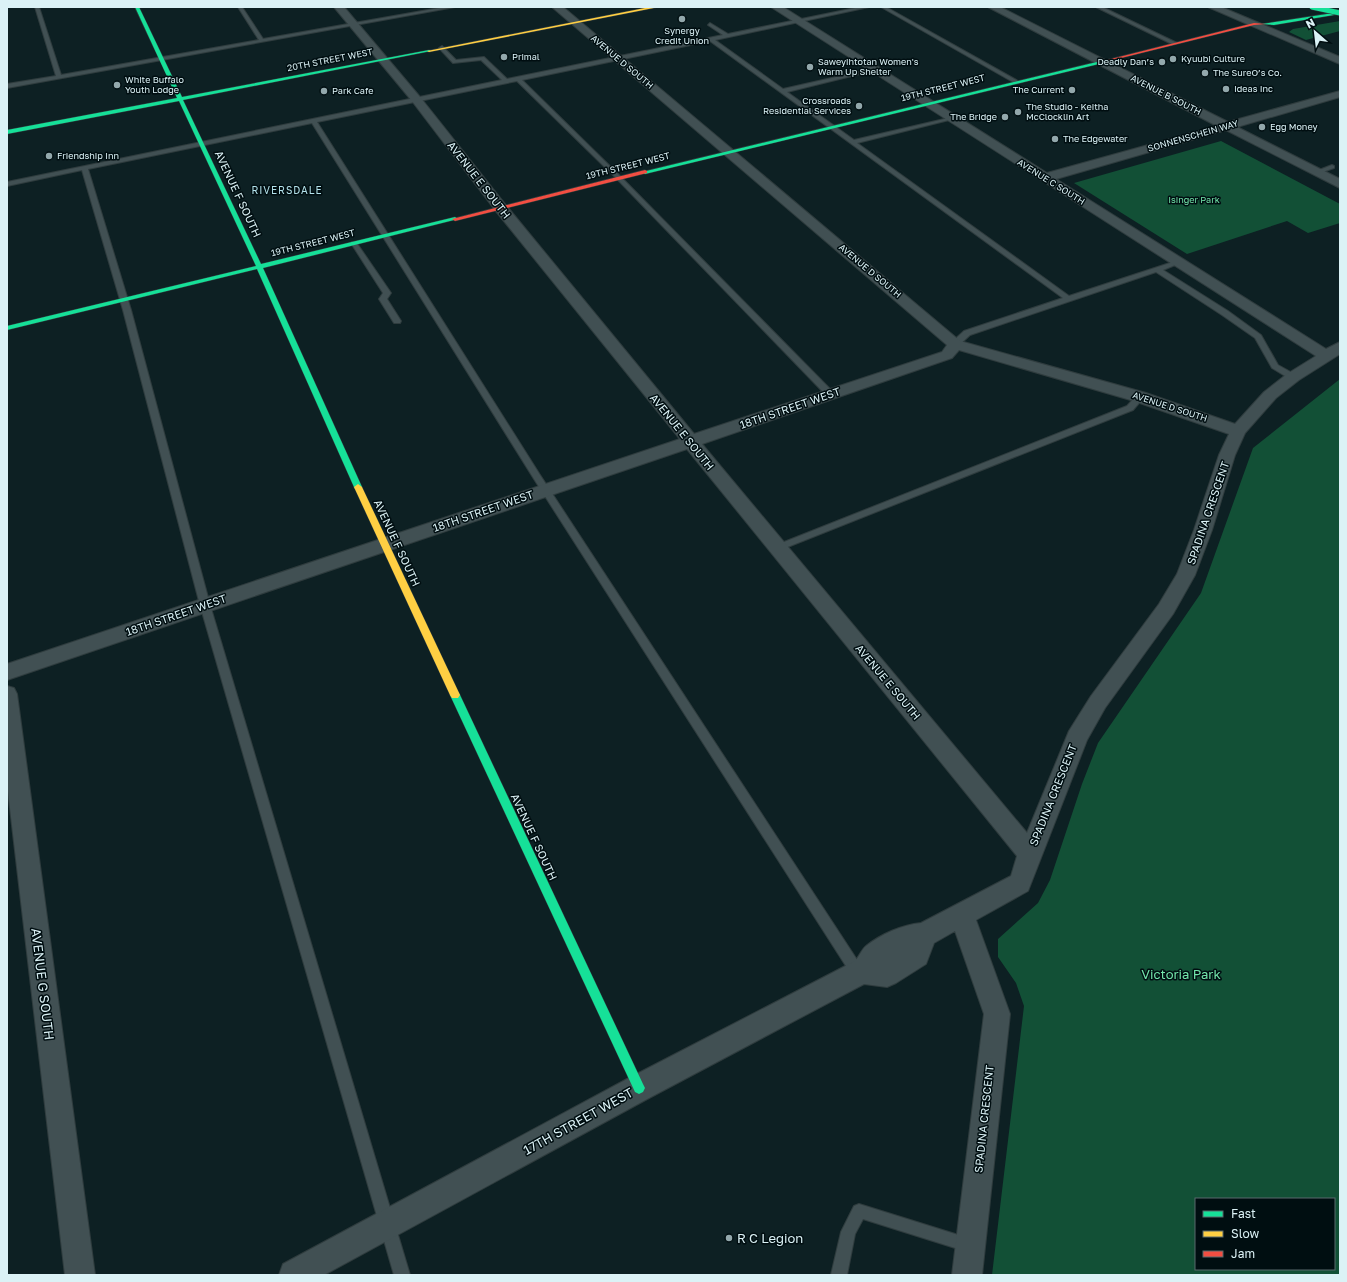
<svg xmlns="http://www.w3.org/2000/svg" width="1347" height="1282" viewBox="0 0 1347 1282" font-family="'Golos Text',sans-serif">
	<rect width="100%" height="100%" fill="#0d2023"/>
	<path fill="#125036" fill-rule="evenodd" d="M1340 21V31L1306 40 1289 32 1293 29Z
		M1221 141 1340 204V223L1308 233 1287 221 1187 254 1074 183Z
		M1340 379V1275H992L1024 1006 1016 983 998 957V939L1038 903 1050 880 1082 784 1098 743 1201 593 1253 448ZM1196 1199H1334V1269H1196Z"/>
	<g fill="none" stroke-linecap="round" stroke-linejoin="round">
		<g stroke="#2f3c3e" stroke-width="2">
			<path id="lane" d="M35 7H39L61 75 259 40 238 7H242L263 39 445 7H455L7 88V84L56 76Z
				M860 7H869L715 40 783 89 876 68V70L787 92 854 140 953 117V119L857 143 1069 296 1176 261H1180V263L1163 270 1228 311 1261 335 1278 365 1296 375V379H1290L1272 368 1255 338 1222 315 1156 272 970 335 958 346H952V342L964 331 1063 298 710 41 522 80 621 177 833 392V396H827L617 179 517 81 317 122 540 475 863 969 864 973 863 977 858 979 853 977 534 479 312 123 88 169 131 310 210 605 410 1275H394L200 605 123 310 82 170 7 186V182L502 80 481 60 453 63 439 48 442 46 456 60 484 57 507 79 723 35 708 25 710 23 728 34Z
				M881 7H886L1018 81 1013 82Z
				M1096 7H1102L1177 43 1172 44Z
				M1332 165 1334 166V168L1317 174 1314 172Z
				M352 242H356L391 293 387 299 401 321 400 323H394L379 299 383 293 351 243Z
				M1137 395H1143L1144 397 1133 410 780 550H774L772 548 774 546 1127 406Z
				M859 1204 968 1238 973 1240 975 1245 973 1250 968 1252 863 1219 855 1234 847 1275H831L841 1232 854 1206Z"/>
		</g>
		<g stroke="#2f3c3e" stroke-width="2">
			<path id="street" d="M334 7H344L420 97 505 204 694 434 942 352 947 345 552 7H563L960 341 1146 393 1235 424 1264 392 1287 374 1316 356 771 7H783L1047 173 1217 126 988 7H1000L1228 122 1340 91V97L1237 127 1340 179V188L1226 130 1056 179 1326 349 1340 342V354L1299 380 1276 398 1245 433 1235 455 1212 530 1195 575 1173 614 1105 708 1087 740 1028 891 976 920 1010 1014 982 1275H952L984 1014 955 931 934 943 926 964 896 983 887 987 864 984 649 1098 324 1275H279L283 1264 629 1078 855 961C859 957 862 949 866 946 881 934 902 925 921 923L1011 876 1017 856 687 449 7 680V664L680 439 495 210 412 101ZM959 350 1134 401 1229 434 1219 455 1194 530 1177 574 1159 604 1091 696 1069 731 1027 833 702 444 952 358Z
				M1208 7H1221L1340 57V64Z
				M7 686 14 688 17 694 95 1275H65L7 783Z"/>
		</g>
		<g stroke="#2f3c3e" stroke-width="1">
			<path id="fast" d="M135 7H139L182 97 429 50 431 51 183 100 261 264 455 217 458 219 263 268 362 487 361 489H355L354 487 257 269 7 330V326L256 266 179 101 7 134V130L177 98Z
				M1340 12V14L1274 25 1262 24Z
				M1101 61 1103 62V63L645 174 642 172Z
				M455 691 458 692 460 695 643 1084 645 1088 643 1092 639 1094 635 1092 450 695 452 692Z"/>
		</g>
		<g stroke="#2f3c3e" stroke-width="1">
			<path id="slow" d="M650 7H659L429 52 427 51Z
				M358 484 362 487 460 695 458 698H452L450 695 354 487Z"/>
		</g>
		<g stroke="#2f3c3e" stroke-width="1">
			<path id="jam" d="M1254 23 1266 24 1254 25 1101 63 1099 62Z
				M645 170 647 171V173L455 221 452 219Z"/>
		</g>
		<use href="#lane" fill="#415053" fill-rule="evenodd"/>
		<use href="#street" fill="#415053" fill-rule="evenodd"/>
		<use href="#fast" fill="#16e098" fill-rule="evenodd"/>
		<use href="#slow" fill="#ffcf43" fill-rule="evenodd"/>
		<use href="#jam" fill="#f24e42" fill-rule="evenodd"/>
		<g stroke="#2f3c3e" stroke-width="6" stroke-linecap="butt">
			<path id="fast-bridge" d="M1312 7 1340 13"/>
		</g>
		<use href="#fast-bridge" stroke="#16e098" stroke-width="5"/>
	</g>
	<g fill="#93a8ac" stroke="#000e11" stroke-width="1.5">
		<circle cx="682" cy="19" r="4"/>
		<circle cx="504" cy="57" r="4"/>
		<circle cx="1173" cy="59" r="4"/>
		<circle cx="1162" cy="62" r="4"/>
		<circle cx="810" cy="67" r="4"/>
		<circle cx="1205" cy="73" r="4"/>
		<circle cx="117" cy="85" r="4"/>
		<circle cx="1226" cy="89" r="4"/>
		<circle cx="1072" cy="90" r="4"/>
		<circle cx="324" cy="91" r="4"/>
		<circle cx="859" cy="106" r="4"/>
		<circle cx="1018" cy="112" r="4"/>
		<circle cx="1005" cy="117" r="4"/>
		<circle cx="1262" cy="127" r="4"/>
		<circle cx="1055" cy="139" r="4"/>
		<circle cx="49" cy="156" r="4"/>
		<circle cx="729" cy="1238" r="4"/>
	</g>
	<g text-anchor="middle" stroke-width="3" stroke-linejoin="round" paint-order="stroke">
		<g font-size="9" fill="#dbf2f6" stroke="#000e11" text-anchor="start">
			<text x="682" y="34" text-anchor="middle">Synergy<tspan x="682" dy="10">Credit Union</tspan></text>
			<text x="512" y="60">Primal</text>
			<text x="1181" y="62">Kyuubi Culture</text>
			<text x="818" y="65">Saweyihtotan Women's<tspan x="818" dy="10">Warm Up Shelter</tspan></text>
			<text x="1154" y="65" text-anchor="end">Deadly Dan’s</text>
			<text x="1213" y="76">The SureO’s Co.</text>
			<text x="125" y="83">White Buffalo<tspan x="125" dy="10">Youth Lodge</tspan></text>
			<text x="1234" y="92">Ideas Inc</text>
			<text x="1064" y="93" text-anchor="end">The Current</text>
			<text x="332" y="94">Park Cafe</text>
			<text x="851" y="104" text-anchor="end">Crossroads<tspan x="851" dy="10">Residential Services</tspan></text>
			<text x="1026" y="110">The Studio - Keitha<tspan x="1026" dy="10">McClocklin Art</tspan></text>
			<text x="997" y="120" text-anchor="end">The Bridge</text>
			<text x="1270" y="130">Egg Money</text>
			<text x="1063" y="142">The Edgewater</text>
			<text x="57" y="159">Friendship Inn</text>
		</g>
		<g font-size="9" fill="#dbf2f6" stroke="#000e11">
			<text transform="translate(330 60) rotate(-11)" y="3">20TH STREET WEST</text>
			<text transform="translate(622 62) rotate(40)" y="3">AVENUE D SOUTH</text>
			<text transform="translate(943 88) rotate(-14)" y="3">19TH STREET WEST</text>
			<text transform="translate(1166 95) rotate(27)" y="3">AVENUE B SOUTH</text>
			<text transform="translate(1193 136) rotate(-16)" y="3">SONNENSCHEIN WAY</text>
			<text transform="translate(628 166) rotate(-14)" y="3">19TH STREET WEST</text>
			<text transform="translate(1051 182) rotate(32)" y="3">AVENUE C SOUTH</text>
			<text transform="translate(313 243) rotate(-14)" y="3">19TH STREET WEST</text>
			<text transform="translate(870 271) rotate(40)" y="3">AVENUE D SOUTH</text>
			<text transform="translate(1170 407) rotate(18)" y="3">AVENUE D SOUTH</text>
		</g>
		<g font-size="9" fill="#72e6ab" stroke="#000e11">
			<text x="1194" y="203">Isinger Park</text>
		</g>
		<g font-size="10" letter-spacing="1" fill="#b4e3ec" stroke="#000e11">
			<text x="287" y="194">RIVERSDALE</text>
		</g>
		<g font-size="11" fill="#dbf2f6" stroke="#000e11">
			<text transform="translate(479 180) rotate(52)" y="4">AVENUE E SOUTH</text>
			<text transform="translate(238 194) rotate(65)" y="4">AVENUE F SOUTH</text>
			<text transform="translate(790 408) rotate(-19)" y="4">18TH STREET WEST</text>
			<text transform="translate(682 432) rotate(51)" y="4">AVENUE E SOUTH</text>
			<text transform="translate(483 511) rotate(-19)" y="4">18TH STREET WEST</text>
			<text transform="translate(1208 513) rotate(-71)" y="4">SPADINA CRESCENT</text>
			<text transform="translate(397 543) rotate(65)" y="4">AVENUE F SOUTH</text>
			<text transform="translate(176 615) rotate(-19)" y="4">18TH STREET WEST</text>
			<text transform="translate(888 682) rotate(50)" y="4">AVENUE E SOUTH</text>
			<text transform="translate(1053 795) rotate(-68)" y="4">SPADINA CRESCENT</text>
			<text transform="translate(534 837) rotate(65)" y="4">AVENUE F SOUTH</text>
			<text transform="translate(984 1119) rotate(-84)" y="4">SPADINA CRESCENT</text>
		</g>
		<g font-size="13" fill="#72e6ab" stroke="#000e11">
			<text x="1181" y="979">Victoria Park</text>
		</g>
		<g font-size="13" fill="#dbf2f6" stroke="#000e11">
			<text transform="translate(43 984) rotate(83)" y="5">AVENUE G SOUTH</text>
			<text transform="translate(578 1121) rotate(-29)" y="5">17TH STREET WEST</text>
		</g>
		<g font-size="13" fill="#dbf2f6" stroke="#000e11" text-anchor="start">
			<text x="737" y="1243">R C Legion</text>
		</g>
	</g>
	<rect width="1347" height="1282" fill="none" stroke="#dbf2f6" stroke-width="16"/>
	<rect x="1195" y="1198" width="140" height="72" fill="#000e11" stroke="#58696d"/>
	<rect x="1203" y="1211" width="20" height="6" fill="#16e098" stroke="#58696d"/>
	<text x="1231" y="1218" font-size="12" fill="#dbf2f6">Fast</text>
	<rect x="1203" y="1231" width="20" height="6" fill="#ffcf43" stroke="#58696d"/>
	<text x="1231" y="1238" font-size="12" fill="#dbf2f6">Slow</text>
	<rect x="1203" y="1251" width="20" height="6" fill="#f24e42" stroke="#58696d"/>
	<text x="1231" y="1258" font-size="12" fill="#dbf2f6">Jam</text>
	<g transform="translate(1315 32) rotate(332)" stroke="#000e11" stroke-width="3" paint-order="stroke">
	<path d="M0-3L7 15L0 10L-7 15Z" fill="#dbf2f6"/>
	<text y="-6" font-size="11" font-weight="bold" text-anchor="middle" fill="#dbf2f6">N</text>
	</g>
</svg>
